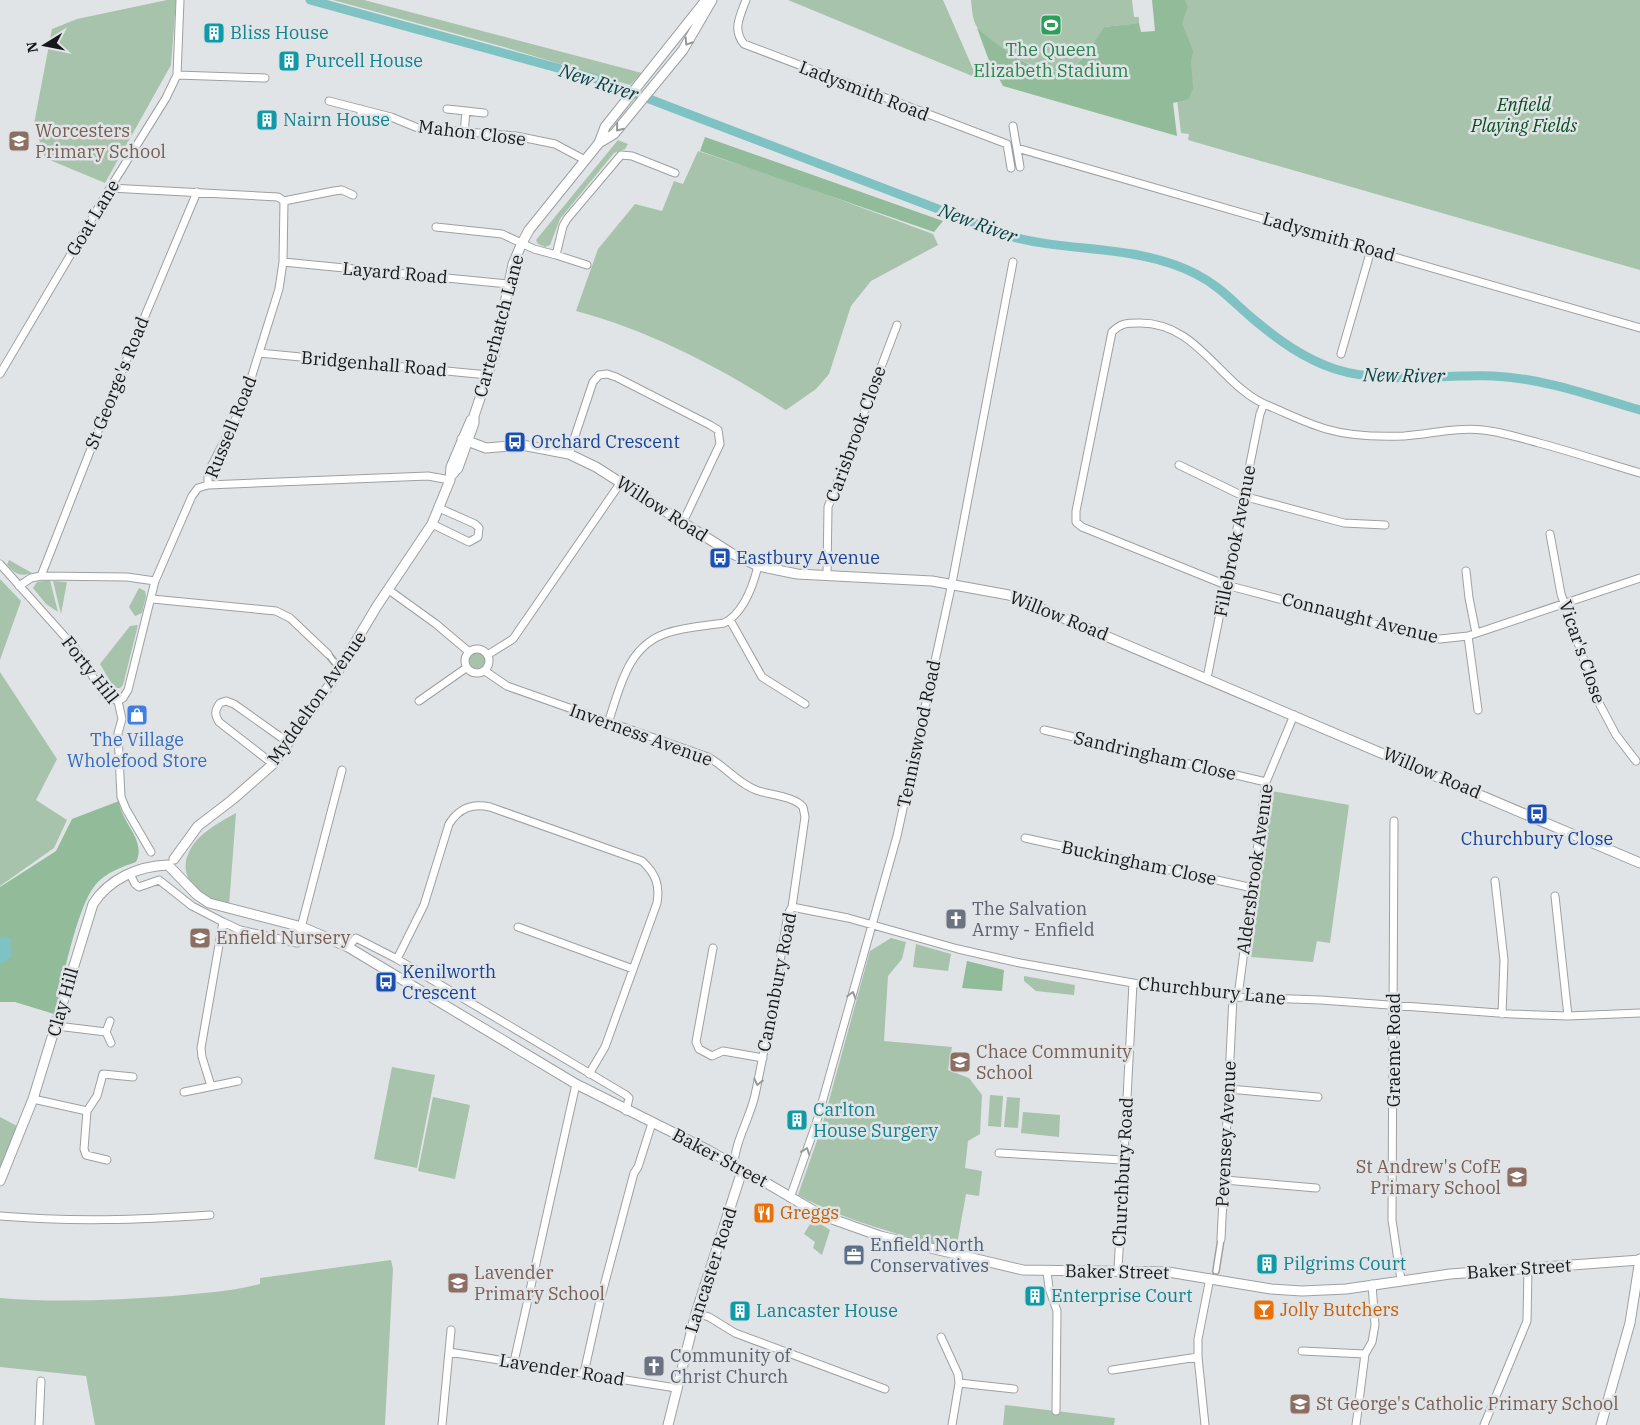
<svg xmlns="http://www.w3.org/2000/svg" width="1640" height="1425" viewBox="0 0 1640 1425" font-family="'IBM Plex Serif',serif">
	<rect width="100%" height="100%" fill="#e0e4e6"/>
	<path fill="#a7c3ab" d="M167 0H176L171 65 105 183 45 158 34 124 52 29 77 19Z
		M333 0H364L642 73 630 85 504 47Z
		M788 0H943L977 78Z
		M971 0H1132L1134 17H1139V23L1104 27C1094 43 1083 65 1063 71 1044 77 986 44 977 27 972 19 972 8 971 0Z
		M1165 0H1640V270L1188 140 1189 134 1181 133Z
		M618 140 628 144 625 149 614 153 560 219 550 245 545 247 538 244 536 240Z
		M698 151 792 182 933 234 938 245 871 281 851 306 829 374 816 389 786 410C721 368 651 331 576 311L598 249 635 204 662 211 674 181 683 184Z
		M9 560 32 573C19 577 16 574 7 565Z
		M0 579 21 601 0 660Z
		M50 580 58 612 46 604 33 588 37 582Z
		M53 581 67 582 61 614Z
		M139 588 145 591 146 596 142 613 135 616 129 607Z
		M138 625 123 685 120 688H114L100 664 130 626Z
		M468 661a9 9 0 1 1 18 0a9 9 0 1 1-18 0Z
		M0 672 57 759 36 800 67 820 54 848 0 886Z
		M1272 791 1349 805 1330 943 1317 941 1313 962 1251 957Z
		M236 813 229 906C206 899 175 881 189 852 197 834 220 822 236 813Z
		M891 938 906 942 902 959 888 976 884 1041 952 1047 948 1070 969 1078 982 1095 980 1134 968 1141 965 1168 982 1171 979 1196 966 1194 956 1250C902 1235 847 1222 798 1195L822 1126 870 951Z
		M916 944 951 954 948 971 913 967Z
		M1024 976 1075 985 1074 995 1036 991 1024 981Z
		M392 1067 435 1075 417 1168 374 1159Z
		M990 1095 1003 1096 1001 1127 988 1126Z
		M433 1097 470 1105 455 1179 418 1171Z
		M1007 1097 1020 1098 1018 1128 1004 1127Z
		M1023 1112 1060 1115 1059 1137 1021 1133Z
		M0 1117 19 1127 0 1172Z
		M813 1219 830 1230 822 1255 813 1248 815 1242 804 1234Z
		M391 1260 393 1269 385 1425H95L86 1376 0 1367V1298C57 1303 116 1300 173 1296 202 1293 231 1292 260 1284V1278Z
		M1005 1405 1115 1418 1114 1425H1003Z"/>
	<path fill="#92bc99" d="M1152 0H1185L1188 7 1182 23 1193 51 1191 61 1193 88 1189 99 1173 103 1177 136 1003 86 988 58 977 28C997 45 1046 86 1073 67 1087 57 1095 40 1104 27L1139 23 1141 32 1155 31Z
		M705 137 943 221 934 232 700 151Z
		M119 801C121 823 147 840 136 862 122 867 107 872 96 884 76 908 63 981 54 1014L15 1002H0V887L56 851 72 819Z
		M967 961 1004 970 1002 991 962 988Z"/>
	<path fill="#7fc2c3" d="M4 936 12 939 10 946 12 957 0 964V938Z"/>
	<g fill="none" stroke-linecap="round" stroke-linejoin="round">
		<path stroke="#7fc2c3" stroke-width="9" d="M310 0 594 78 1009 236C1071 253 1138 244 1196 274 1221 287 1232 301 1252 318 1277 339 1304 359 1335 369 1385 385 1441 374 1493 376 1543 378 1592 396 1640 410"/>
		<g stroke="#9da0a2" stroke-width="8">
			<path id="pedestrian" d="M328 654 340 669
				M1216 1271 1221 1239"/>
		</g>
		<g stroke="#9da0a2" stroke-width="9">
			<path id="minor" d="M746 0C740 16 732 30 744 44L1007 144 1011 168
				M177 75 265 78
				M329 101 391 117 418 128 516 136 555 144 585 160
				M447 109 466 111 464 134
				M466 111 484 113
				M361 119V109
				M1013 126 1020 167
				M1017 148 1640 328
				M110 188 278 197 284 201 283 262 279 289 243 404 211 467 208 475V485L198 488 192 496 155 581 128 690 123 698 118 701
				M284 201 334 191 342 190 353 195
				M436 227 502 234 534 249 556 255 563 226 567 219 621 155 632 156 675 173
				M556 255 587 265
				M283 262 508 284
				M259 353 488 375
				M1341 354 1371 250
				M0 374 110 188 166 98 177 75 180 0
				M569 454 593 382 599 375 607 374 616 377 710 425 718 430 720 444 683 522
				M1179 465 1243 496 1344 523 1385 525
				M1640 473C1606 463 1573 452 1539 443 1521 438 1502 432 1483 430 1457 427 1431 434 1404 436 1379 437 1350 436 1326 429 1306 423 1288 414 1269 406 1220 387 1199 322 1139 323 1127 323 1121 323 1112 332L1076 511V522L1082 527 1226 585 1416 635 1440 639 1468 636 1640 578
				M208 485 428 476 450 480
				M432 524 469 542 478 537 479 528 475 524 439 508
				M1550 534 1561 594 1599 703 1616 735 1636 761
				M0 564 75 648 103 693 107 697 118 701
				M1466 571 1469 598 1476 633
				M827 575 828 507 897 325
				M41 576 116 385 197 192
				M19 586 31 578 41 576 127 577 155 581
				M393 593 436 624 468 651
				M152 599 276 611 290 618 328 654
				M730 620 762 677 805 704
				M1468 636 1478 710
				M465 661a12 12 0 1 1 24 0a12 12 0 1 1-24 0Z
				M489 654 513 639 621 482
				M485 671 507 686 708 757C725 766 737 783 756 790 769 795 794 796 803 807L805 817 792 907 788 914C778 974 768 1035 755 1095 750 1118 735 1141 734 1165
				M1207 678 1260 414 1264 404
				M118 701 122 719 118 733 121 797 126 809 151 852
				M419 701 466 668
				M608 723C620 688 627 646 667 633 685 627 705 626 724 623 744 613 753 586 758 566
				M1044 730 1266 782
				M273 764 219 722C214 714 215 710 220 703L226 701 234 704 289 743
				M1394 821 1392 1220 1401 1280
				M1025 838 1253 888
				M130 874 135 884 139 887 159 880 192 906 223 922 240 930 297 943 342 770
				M1495 881 1504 960 1502 1014
				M1555 896 1568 1016
				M792 907 848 918 958 949 1020 963 1133 983 1233 997 1321 1000 1512 1014 1568 1016 1640 1013
				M518 927 633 969
				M348 947 356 938 397 959 626 1095 629 1098 626 1111
				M713 948 696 1042 699 1049 712 1056 723 1051 763 1058
				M397 959 424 905 449 824C459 808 472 803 490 807L642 861C656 874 660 885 657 903L605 1047 589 1074
				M57 1026 106 1032 110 1021
				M106 1032 111 1043
				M211 1086 202 1057 201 1048 223 922
				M1229 1089 1318 1097
				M184 1092 238 1081
				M33 1099 87 1111 84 1149 86 1155 107 1160
				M87 1111 97 1096 103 1074 133 1077
				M999 1153 1123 1160
				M1225 1180 1316 1188
				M790 1198 816 1124 897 836 952 583 1013 262
				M0 1216C72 1222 138 1220 210 1215
				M1221 1239 1233 997 1239 989 1266 782 1294 715
				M1118 1270 1133 983
				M1047 1272 1049 1288 1057 1311 1056 1411
				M696 1313 709 1317 735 1333 885 1389
				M941 1337 958 1374 959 1383
				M1302 1351 1365 1354
				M449 1352 676 1388
				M514 1362 576 1084
				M1112 1370 1198 1357
				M584 1373 600 1301 634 1173 638 1167 652 1123
				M39 1425 41 1381
				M442 1425 451 1330
				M952 1425 959 1383 1014 1389
				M1205 1425 1198 1357V1339L1210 1278
				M1356 1425 1365 1354 1372 1342 1375 1325 1372 1284
				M1484 1425 1527 1321 1528 1268"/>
		</g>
		<g stroke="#9da0a2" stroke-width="11">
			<path id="tertiary" d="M599 143 614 134 683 50 712 0
				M462 439 486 448 522 445 569 454 596 467 731 553 758 566 797 574 932 581 1009 595 1640 863
				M451 476 458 468 474 423V416L495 353 513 264 522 243 529 230 599 143 605 127 706 0
				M174 859 198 826 232 800 273 764 331 683 377 606 432 524 450 480 451 467 471 420
				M168 865 197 895 209 903 302 927 348 947 576 1084 708 1150 734 1165 741 1174 758 1178 821 1215 880 1236 1023 1270 1168 1272 1271 1289 1302 1291 1346 1289 1450 1274 1640 1260
				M0 1181 33 1099 93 904C109 879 138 866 168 865
				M668 1425 696 1313 741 1174
				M1601 1425 1630 1323 1640 1259"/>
		</g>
		<use href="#pedestrian" stroke="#fff" stroke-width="5"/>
		<use href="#minor" stroke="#fff" stroke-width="7"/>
		<use href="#tertiary" stroke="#fff" stroke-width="9"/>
	</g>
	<defs><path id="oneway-chevron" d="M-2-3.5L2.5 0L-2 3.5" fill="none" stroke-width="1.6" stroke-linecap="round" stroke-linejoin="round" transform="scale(1.25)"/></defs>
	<g stroke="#969797">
		<use href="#oneway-chevron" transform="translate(688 42) rotate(123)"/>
		<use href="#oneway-chevron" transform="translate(619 128) rotate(129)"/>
		<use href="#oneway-chevron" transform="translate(852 995) rotate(-74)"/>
		<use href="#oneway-chevron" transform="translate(758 1082) rotate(103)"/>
		<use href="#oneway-chevron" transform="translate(806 1151) rotate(-71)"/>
	</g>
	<defs>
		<g id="stadium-square" transform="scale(1.125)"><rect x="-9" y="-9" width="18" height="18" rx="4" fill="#2e9e5b" stroke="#e0e4e6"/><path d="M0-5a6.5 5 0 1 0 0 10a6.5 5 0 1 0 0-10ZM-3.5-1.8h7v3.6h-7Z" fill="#fff"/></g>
		<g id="building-square" transform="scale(1.125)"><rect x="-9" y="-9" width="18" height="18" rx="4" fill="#0f9aa8" stroke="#e0e4e6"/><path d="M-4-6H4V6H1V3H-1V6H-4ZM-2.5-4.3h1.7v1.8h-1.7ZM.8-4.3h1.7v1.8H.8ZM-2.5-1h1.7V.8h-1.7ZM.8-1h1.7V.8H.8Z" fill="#fff"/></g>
		<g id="school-square" transform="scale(1.125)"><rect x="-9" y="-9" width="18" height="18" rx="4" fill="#8d6e63" stroke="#e0e4e6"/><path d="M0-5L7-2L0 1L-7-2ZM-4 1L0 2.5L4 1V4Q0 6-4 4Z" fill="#fff"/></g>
		<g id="bus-square" transform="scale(1.125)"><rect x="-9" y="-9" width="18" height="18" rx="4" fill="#1a4fb4" stroke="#e0e4e6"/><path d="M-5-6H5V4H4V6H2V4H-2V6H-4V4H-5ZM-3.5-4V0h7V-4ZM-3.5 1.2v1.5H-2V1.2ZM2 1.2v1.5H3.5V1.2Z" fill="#fff"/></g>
		<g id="shop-square" transform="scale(1.125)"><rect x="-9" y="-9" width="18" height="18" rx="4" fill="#3f7fe0" stroke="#e0e4e6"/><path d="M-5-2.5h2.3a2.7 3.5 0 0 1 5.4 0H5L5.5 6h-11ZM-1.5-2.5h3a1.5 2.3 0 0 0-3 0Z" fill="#fff"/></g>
		<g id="church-square" transform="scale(1.125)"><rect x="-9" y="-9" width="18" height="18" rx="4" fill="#6b7280" stroke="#e0e4e6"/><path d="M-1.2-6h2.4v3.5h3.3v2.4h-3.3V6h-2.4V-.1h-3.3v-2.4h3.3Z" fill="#fff"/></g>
		<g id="restaurant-square" transform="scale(1.125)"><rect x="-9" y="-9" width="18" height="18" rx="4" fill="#e8710a" stroke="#e0e4e6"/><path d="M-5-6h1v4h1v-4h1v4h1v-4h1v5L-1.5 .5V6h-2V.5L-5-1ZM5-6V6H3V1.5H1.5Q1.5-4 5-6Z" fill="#fff"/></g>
		<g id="office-square" transform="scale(1.125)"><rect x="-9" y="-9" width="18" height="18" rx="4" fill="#5c6f8a" stroke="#e0e4e6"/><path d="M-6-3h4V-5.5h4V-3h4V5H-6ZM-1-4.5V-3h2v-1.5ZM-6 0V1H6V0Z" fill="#fff"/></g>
		<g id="bar-square" transform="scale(1.125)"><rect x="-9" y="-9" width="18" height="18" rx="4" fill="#e8710a" stroke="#e0e4e6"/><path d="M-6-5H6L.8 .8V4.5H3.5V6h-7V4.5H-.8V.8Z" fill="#fff"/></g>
	</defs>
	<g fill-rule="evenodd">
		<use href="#stadium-square" x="1051" y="25"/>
		<use href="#building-square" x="214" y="33"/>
		<use href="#building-square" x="289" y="61"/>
		<use href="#building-square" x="267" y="120"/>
		<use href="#school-square" x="19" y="141"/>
		<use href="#bus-square" x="515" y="442"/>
		<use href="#bus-square" x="720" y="558"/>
		<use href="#shop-square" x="137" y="715"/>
		<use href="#bus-square" x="1537" y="814"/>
		<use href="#church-square" x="956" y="919"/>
		<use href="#school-square" x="200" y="938"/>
		<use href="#bus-square" x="386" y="982"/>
		<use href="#school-square" x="960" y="1062"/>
		<use href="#building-square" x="797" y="1120"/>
		<use href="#school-square" x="1517" y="1177"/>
		<use href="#restaurant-square" x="764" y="1213"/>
		<use href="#office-square" x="854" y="1255"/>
		<use href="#building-square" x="1267" y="1264"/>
		<use href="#school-square" x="458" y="1283"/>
		<use href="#building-square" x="1035" y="1296"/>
		<use href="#bar-square" x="1264" y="1310"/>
		<use href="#building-square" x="740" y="1311"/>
		<use href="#church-square" x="654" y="1366"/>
		<use href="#school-square" x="1300" y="1404"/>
	</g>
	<g text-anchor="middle" stroke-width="5" stroke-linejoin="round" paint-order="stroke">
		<g font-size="18" fill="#0d838f" stroke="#e0e4e6" text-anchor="start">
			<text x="230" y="39">Bliss House</text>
			<text x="305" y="67">Purcell House</text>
			<text x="283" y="126">Nairn House</text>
			<text x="813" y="1116">Carlton<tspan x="813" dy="21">House Surgery</tspan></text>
			<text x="1283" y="1270">Pilgrims Court</text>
			<text x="1051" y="1302">Enterprise Court</text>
			<text x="756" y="1317">Lancaster House</text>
		</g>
		<g font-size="18" fill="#27864d" stroke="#e0e4e6">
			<text x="1051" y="56">The Queen<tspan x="1051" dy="21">Elizabeth Stadium</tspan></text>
		</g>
		<g font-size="18" fill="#161718" stroke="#e0e4e6">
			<text transform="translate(864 91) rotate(21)" y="6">Ladysmith Road</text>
			<text transform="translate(472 133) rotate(7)" y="6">Mahon Close</text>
			<text transform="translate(93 218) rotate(-59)" y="6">Goat Lane</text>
			<text transform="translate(1329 237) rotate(16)" y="6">Ladysmith Road</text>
			<text transform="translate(395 273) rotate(5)" y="6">Layard Road</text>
			<text transform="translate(499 326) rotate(-75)" y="6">Carterhatch Lane</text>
			<text transform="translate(374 364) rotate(5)" y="6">Bridgenhall Road</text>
			<text transform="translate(117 383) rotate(-68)" y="6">St George's Road</text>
			<text transform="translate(231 427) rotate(-68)" y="6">Russell Road</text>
			<text transform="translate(856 434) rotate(-70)" y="6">Carisbrook Close</text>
			<text transform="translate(662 509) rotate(33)" y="6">Willow Road</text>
			<text transform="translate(1235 541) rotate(-79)" y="6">Fillebrook Avenue</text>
			<text transform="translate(1059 616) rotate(22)" y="6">Willow Road</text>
			<text transform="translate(1360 618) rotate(14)" y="6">Connaught Avenue</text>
			<text transform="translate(1582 652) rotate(71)" y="6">Vicar's Close</text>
			<text transform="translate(90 670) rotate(52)" y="6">Forty Hill</text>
			<text transform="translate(317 698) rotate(-55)" y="6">Myddelton Avenue</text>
			<text transform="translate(919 734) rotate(-78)" y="6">Tenniswood Road</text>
			<text transform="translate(641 735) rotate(20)" y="6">Inverness Avenue</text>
			<text transform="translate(1155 756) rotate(13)" y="6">Sandringham Close</text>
			<text transform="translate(1432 773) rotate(23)" y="6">Willow Road</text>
			<text transform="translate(1139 863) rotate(12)" y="6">Buckingham Close</text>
			<text transform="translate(1255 869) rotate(-82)" y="6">Aldersbrook Avenue</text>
			<text transform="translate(777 982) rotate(-79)" y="6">Canonbury Road</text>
			<text transform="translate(1212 991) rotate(6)" y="6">Churchbury Lane</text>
			<text transform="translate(63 1002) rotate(-74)" y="6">Clay Hill</text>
			<text transform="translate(1394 1050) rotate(-90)" y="6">Graeme Road</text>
			<text transform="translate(1226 1134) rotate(-87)" y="6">Pevensey Avenue</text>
			<text transform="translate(720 1158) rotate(28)" y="6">Baker Street</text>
			<text transform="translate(1123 1172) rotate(-87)" y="6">Churchbury Road</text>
			<text transform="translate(1519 1269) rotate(-4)" y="6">Baker Street</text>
			<text transform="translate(711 1270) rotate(-72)" y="6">Lancaster Road</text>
			<text transform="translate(1117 1272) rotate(1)" y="6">Baker Street</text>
			<text transform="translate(562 1370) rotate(9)" y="6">Lavender Road</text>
		</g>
		<g font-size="18" font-style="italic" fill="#044b1e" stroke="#e0e4e6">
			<text x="1524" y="111">Enfield<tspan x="1524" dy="21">Playing Fields</tspan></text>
		</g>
		<g font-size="18" fill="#785e54" stroke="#e0e4e6" text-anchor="start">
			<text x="35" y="137">Worcesters<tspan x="35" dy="21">Primary School</tspan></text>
			<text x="216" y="944">Enfield Nursery</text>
			<text x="976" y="1058">Chace Community<tspan x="976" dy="21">School</tspan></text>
			<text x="1501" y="1173" text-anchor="end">St Andrew's CofE<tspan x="1501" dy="21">Primary School</tspan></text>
			<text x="474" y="1279">Lavender<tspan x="474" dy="21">Primary School</tspan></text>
			<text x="1316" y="1410">St George's Catholic Primary School</text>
		</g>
		<g font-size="18" fill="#164399" stroke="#e0e4e6" text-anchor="start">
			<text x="531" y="448">Orchard Crescent</text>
			<text x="736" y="564">Eastbury Avenue</text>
			<text x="1537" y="845" text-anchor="middle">Churchbury Close</text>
			<text x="402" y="978">Kenilworth<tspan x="402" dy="21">Crescent</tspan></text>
		</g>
		<g font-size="18" fill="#366cbe" stroke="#e0e4e6">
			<text x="137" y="746">The Village<tspan x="137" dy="21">Wholefood Store</tspan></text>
		</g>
		<g font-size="18" fill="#5b616d" stroke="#e0e4e6" text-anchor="start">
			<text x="972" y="915">The Salvation<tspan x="972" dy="21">Army - Enfield</tspan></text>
			<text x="670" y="1362">Community of<tspan x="670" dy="21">Christ Church</tspan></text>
		</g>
		<g font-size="18" fill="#c56008" stroke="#e0e4e6" text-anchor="start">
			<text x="780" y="1219">Greggs</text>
			<text x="1280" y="1316">Jolly Butchers</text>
		</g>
		<g font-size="18" fill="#4e5e75" stroke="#e0e4e6" text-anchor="start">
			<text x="870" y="1251">Enfield North<tspan x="870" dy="21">Conservatives</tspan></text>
		</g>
		<g font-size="19" font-style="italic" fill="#004143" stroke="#e0e4e6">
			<text transform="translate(599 82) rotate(18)" y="7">New River</text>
			<text transform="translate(978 223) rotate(20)" y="7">New River</text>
			<text transform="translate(1404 375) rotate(1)" y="7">New River</text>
		</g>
	</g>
	<g transform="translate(45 45) rotate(260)" stroke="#e0e4e6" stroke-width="4" paint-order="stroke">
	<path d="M0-4L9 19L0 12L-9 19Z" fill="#161718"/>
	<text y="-8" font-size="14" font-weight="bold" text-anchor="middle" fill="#161718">N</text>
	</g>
</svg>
